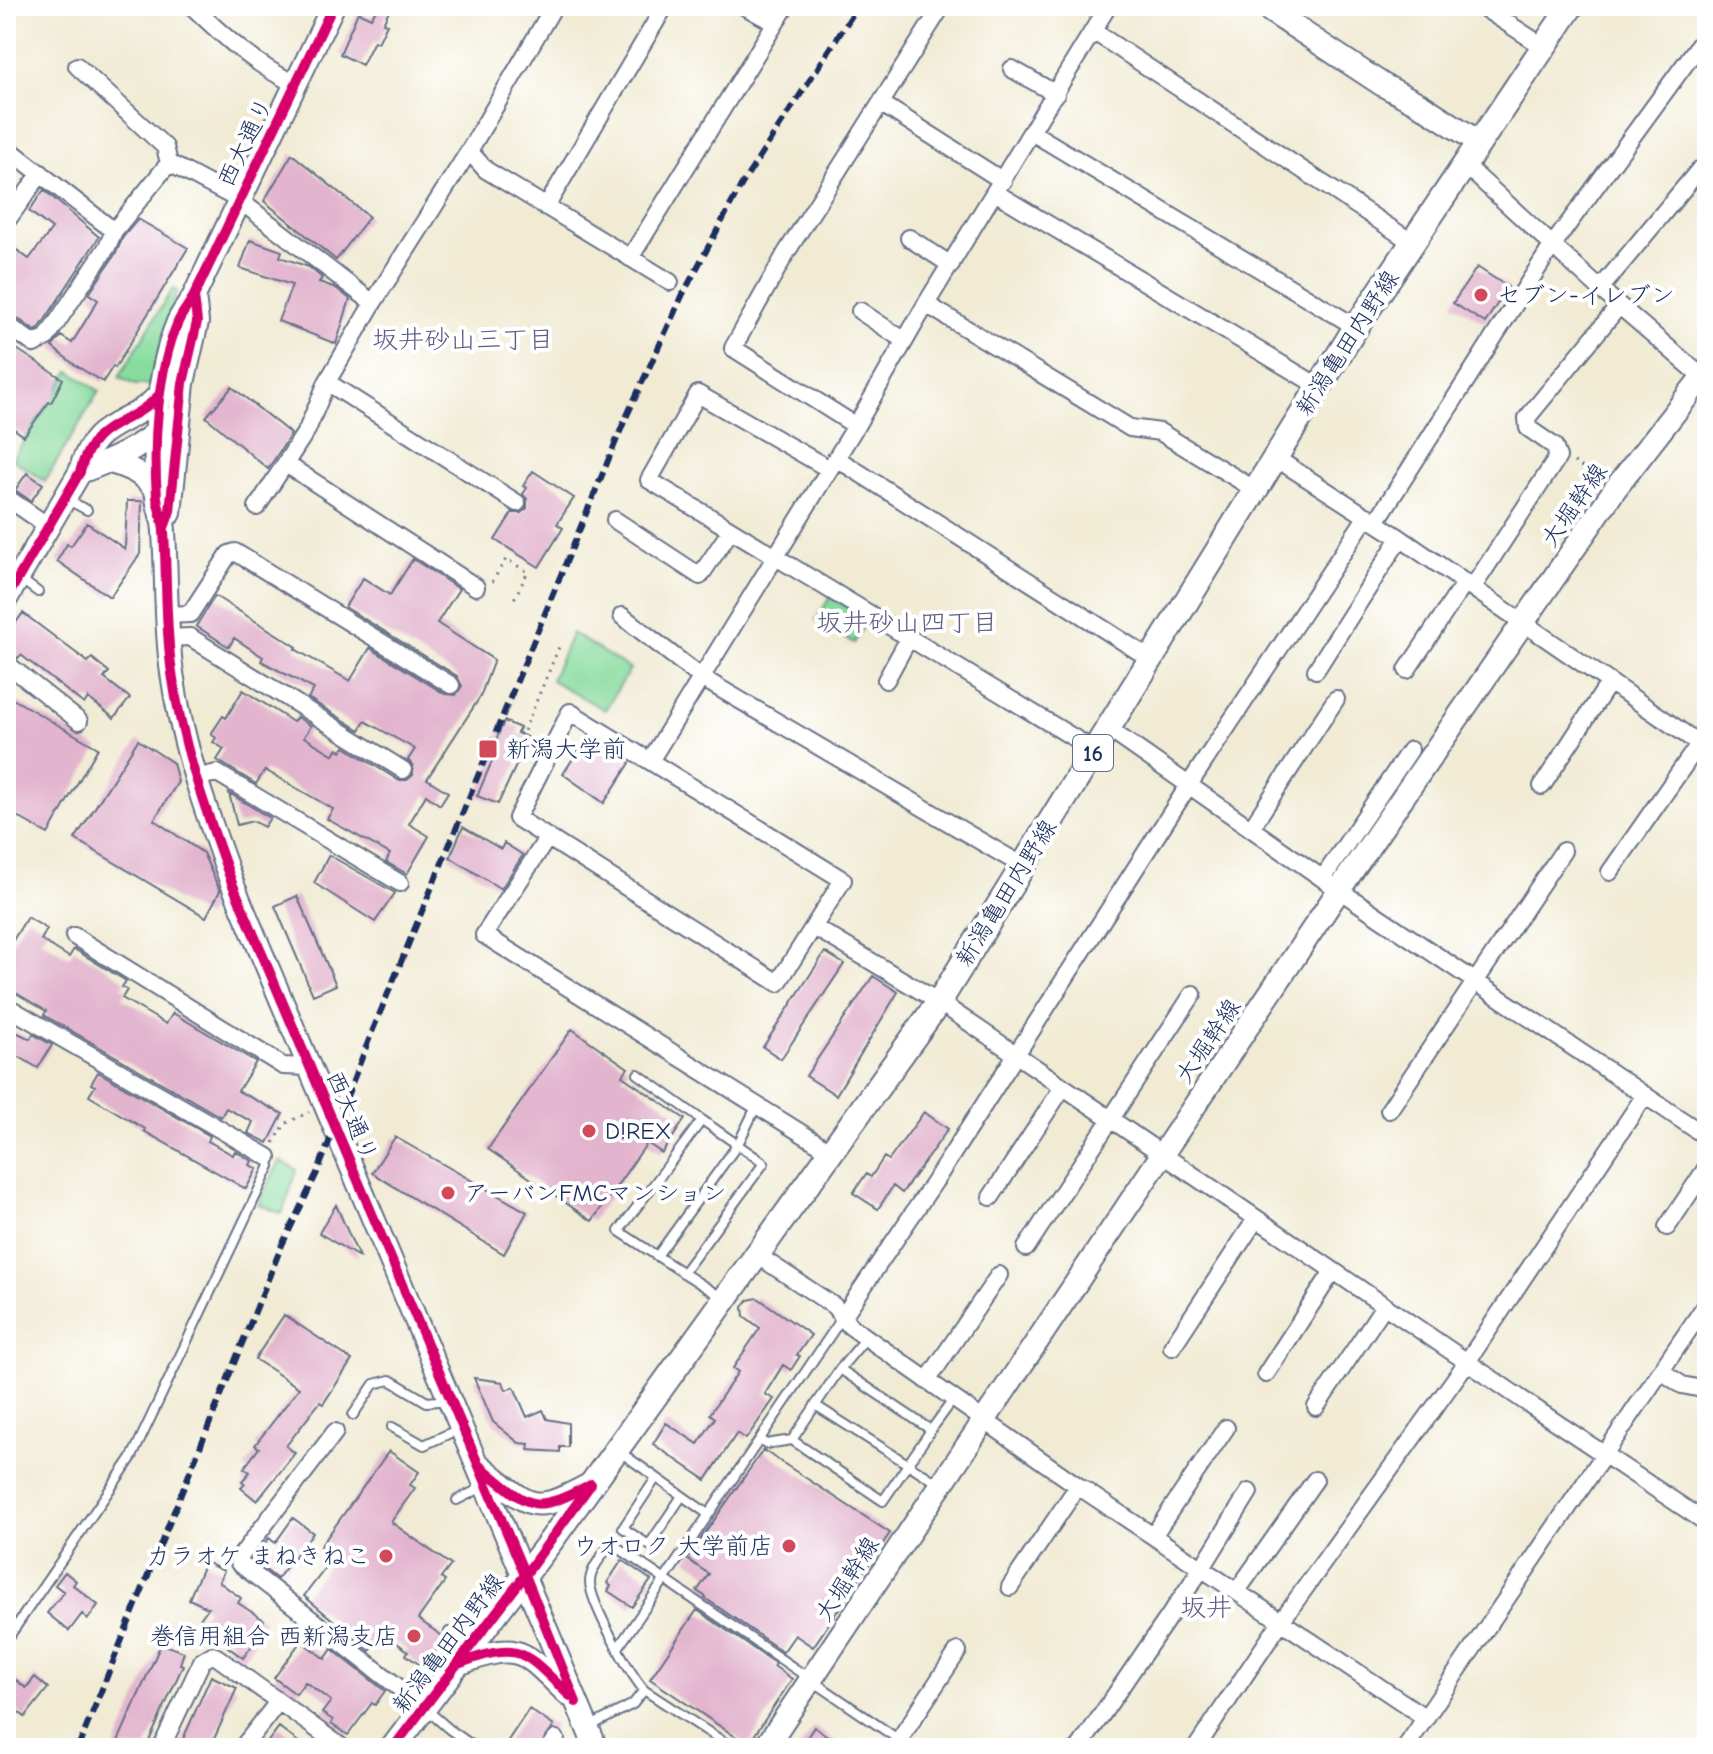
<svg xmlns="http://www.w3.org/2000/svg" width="1713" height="1754" viewBox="0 0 1713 1754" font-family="'Comic Neue','Klee One',sans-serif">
	<rect width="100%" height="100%" fill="#fff"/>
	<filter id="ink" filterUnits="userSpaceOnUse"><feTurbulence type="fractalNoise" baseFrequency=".0125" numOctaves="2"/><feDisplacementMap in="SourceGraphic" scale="16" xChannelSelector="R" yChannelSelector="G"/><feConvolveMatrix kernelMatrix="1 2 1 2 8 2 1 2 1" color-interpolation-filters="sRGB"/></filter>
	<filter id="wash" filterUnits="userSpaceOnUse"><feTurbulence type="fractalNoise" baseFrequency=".006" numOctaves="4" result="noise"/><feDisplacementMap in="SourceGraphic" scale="32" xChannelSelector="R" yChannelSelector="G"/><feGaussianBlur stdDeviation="1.8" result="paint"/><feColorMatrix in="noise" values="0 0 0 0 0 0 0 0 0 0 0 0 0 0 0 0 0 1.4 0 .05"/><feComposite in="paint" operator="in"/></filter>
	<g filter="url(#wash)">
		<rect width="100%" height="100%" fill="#f1ebd4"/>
		<path fill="#87db9d" stroke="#51857e" stroke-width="2" d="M173 288 177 291 149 385H135L119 377Z
			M70 371 99 391 45 481 12 459Z
			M830 597 868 619 854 643 816 620Z
			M572 633 630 669 605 710 551 680Z
			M280 1161 297 1170 282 1214 258 1204Z"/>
		<g id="blocks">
			<path fill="#e2b4cd" d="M378 6H391L383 23 387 24 378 43 374 41 362 65 340 54 358 12 371 18Z
				M292 154 369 217 336 260 264 201Z
				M44 190 99 237 39 329 35 331 6 310V242L29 259 52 229 29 211Z
				M138 219 188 248 115 368 113 366 103 382 75 365 52 347 61 336 72 343 98 300 89 294 116 253 123 237Z
				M250 240 282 251 280 257 309 267 322 278 319 282 336 288 350 299 336 344 278 321 292 285 240 268Z
				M1477 267 1508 287 1485 323 1453 303Z
				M6 342 63 379 51 403 49 402 24 436 6 423Z
				M232 387 291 434 268 469 206 417Z
				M533 471 574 498 557 524 563 528 539 567 495 540 512 513H521L527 508V499L523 494 527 488 523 486Z
				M27 473 43 484 31 501 15 490Z
				M127 501H142L140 554 110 597 57 561 67 544 71 546 87 523 125 549Z
				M413 559 459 589 437 623 494 660 480 697 427 779 448 792 440 805 426 795 409 824 429 836 407 874 386 862 390 854 327 819 333 809 265 770 256 784 217 760 224 749 213 742 216 738 211 734 223 716 226 718 243 690 293 722 297 717 311 726 304 737 334 755 337 749 342 751 345 747 398 780H407L413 775V766L408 760 415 749 365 721 360 730 308 698 314 689 261 661 263 657 234 638 229 647 196 626 215 596 297 647 295 649 350 681 370 648 445 694 456 695 462 686 457 676 345 607 363 578 390 595Z
				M23 613 88 662 92 658 109 672 104 678 130 698 114 718 88 698 84 704 21 655 18 658 6 651V636Z
				M6 695 98 748 48 834 6 810Z
				M504 721 520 728 517 733 529 738 498 804 477 796 493 759 489 757Z
				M587 737 630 763 604 803 563 774Z
				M138 740 173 763 178 782 154 820 203 853 220 891 206 917 75 839Z
				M229 793 270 818 264 827 253 821 237 825Z
				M463 827 501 849 504 843 523 855 501 889 450 857Z
				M329 855 395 893 375 922 314 883Z
				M297 896 336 985 313 995 275 906Z
				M27 917 47 929 41 940 69 957 74 949 126 981 122 987 127 990 122 998 166 1024 173 1013 256 1062 238 1091 283 1114 268 1143 248 1133 253 1122 226 1108 221 1117 44 1015 46 1011 6 987V952Z
				M825 952 844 964 781 1059 763 1047Z
				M873 976 898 992 836 1095 806 1076Z
				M6 1027 30 1039 33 1034 52 1045 38 1068 6 1049Z
				M572 1029 628 1068 622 1076 685 1119 662 1153 647 1143 592 1221 488 1149Z
				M98 1072 210 1136 208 1141 233 1155 235 1151 252 1161 250 1165 257 1169 246 1189 144 1131 145 1129 89 1096 95 1086 91 1084Z
				M924 1112 948 1129 902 1193 893 1186 878 1209 853 1193 866 1174 871 1177 884 1157 889 1160Z
				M395 1137 527 1212 504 1254 372 1173Z
				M336 1205 359 1257 319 1233Z
				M758 1298 811 1335 797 1355 800 1356 791 1370 783 1365 765 1394 774 1399 746 1439 737 1433 706 1480 653 1444 666 1423 698 1444 715 1418 710 1414 738 1372 733 1368 760 1328 744 1316 743 1307 748 1300Z
				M284 1315 352 1360 323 1404 320 1402 286 1446 295 1453 257 1501 241 1488 245 1484 242 1481 250 1472 244 1468 259 1448 255 1445 299 1388 255 1359Z
				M474 1378 503 1382 506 1390 514 1387 527 1417 543 1410 547 1419 568 1423V1447H560V1452L528 1450 529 1444 519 1443 493 1422Z
				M763 1450 890 1533 813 1647 795 1635 783 1652 705 1598 706 1597 697 1591 709 1574 687 1559Z
				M389 1451 419 1472 410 1485 415 1488 391 1522 451 1565 441 1578 445 1581 418 1619 445 1638 423 1667 406 1655 408 1651 383 1633 370 1651 304 1596 334 1557 320 1547Z
				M293 1518 313 1533 277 1579 253 1560 269 1538 275 1543Z
				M622 1560 651 1580 632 1607 608 1591 611 1586 607 1583Z
				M205 1562 224 1571 219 1582 241 1598 238 1603 264 1620 261 1625 265 1628 243 1658 228 1647 232 1641 200 1619 208 1608 189 1599Z
				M65 1572 76 1581 73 1585 98 1605 88 1619 82 1614 69 1631 47 1613 64 1592 55 1585Z
				M697 1610 776 1664 774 1666 792 1679 748 1745 650 1679Z
				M301 1641 325 1659 332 1649 385 1691 375 1705 372 1703 348 1735 331 1724 333 1720 322 1713 331 1701 305 1682 296 1694 274 1678Z
				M161 1644 184 1652 180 1664 183 1665 146 1748H115Z
				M211 1676 237 1688 210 1748H179Z
				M35 1677 48 1688 25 1717 6 1702 11 1696 7 1692 16 1680 26 1688Z
				M529 1709 554 1726 552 1729 539 1748H503Z
				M279 1727 306 1748H263Z
				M814 1727 846 1748H800Z"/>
		</g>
	</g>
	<g filter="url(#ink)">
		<use href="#blocks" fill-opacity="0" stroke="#667187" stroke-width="2"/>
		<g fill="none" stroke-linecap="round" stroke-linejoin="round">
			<g stroke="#667187" stroke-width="12">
				<path id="lane" d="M66 499 87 510
					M19 578 38 592
					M638 1074 702 1120
					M657 1256 619 1231 702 1120 764 1163 683 1273
					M721 1297 657 1256 738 1144 757 1105
					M815 1405 939 1484
					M353 1415 374 1384 390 1380 427 1402 449 1400
					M392 1427 424 1445 461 1428
					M931 1430 953 1400
					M759 1440 766 1444 792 1440 840 1369 866 1338
					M792 1440 883 1501 931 1430 840 1369
					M620 1452 708 1514
					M656 1478 623 1528 649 1545 682 1496
					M457 1500 485 1486
					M449 1632 468 1645
					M6 1641 132 1457 270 1166 268 1157
					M618 1648 842 1318
					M644 1690C630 1674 589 1601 590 1581 591 1567 604 1554 611 1543L911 1748
					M426 1709 449 1729 476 1748
					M587 1728 633 1704 644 1690 733 1748"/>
			</g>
			<g stroke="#667187" stroke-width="20">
				<path id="street" d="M192 6C223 36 256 66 296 84
					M744 6 775 23
					M1481 6 1544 47
					M1093 31 1413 243
					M77 66 165 147 169 163
					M1012 69 1056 94
					M882 104 1003 181
					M1033 133 1356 327
					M6 147 114 231 169 163 239 200 373 303
					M469 151 486 170 670 282
					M1466 166 1600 289 1707 381
					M996 193 1318 386
					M546 207 665 6
					M6 222 41 173
					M909 238 951 265
					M630 258 786 6
					M1600 289 1699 170
					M926 304 1130 428 1160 432 1254 489
					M860 311 905 341
					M6 324 34 344 47 337 107 247 114 231
					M327 382 517 503
					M856 426 733 348 786 253 942 6
					M1274 457 1400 538 1707 749
					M836 458 1149 658
					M286 464 476 587
					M829 469 698 394 649 480 1094 750
					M6 497 48 526
					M257 507 307 430 327 382 373 303 469 151 554 6
					M615 520 700 576 731 530
					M1376 522 1552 246 1707 34
					M1473 587 1558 457 1554 446 1528 428 1527 418 1619 306
					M166 615 190 614 229 554 235 552 451 685
					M622 616 702 678 1023 866
					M168 638 190 637 403 770
					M6 663 79 721
					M1316 670 1400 538
					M1407 670 1465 582
					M886 680 909 638
					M570 712 843 880 778 983 517 818Z
					M1107 728 1339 890 1707 1137
					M650 761 856 426 926 304 1108 6
					M195 778 217 773 400 883
					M1542 786 1609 683
					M1251 828 1336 699
					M548 837 484 935 830 1151
					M1610 872 1699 744
					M1323 878 1410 750
					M1707 893V894
					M814 927 939 1002 1542 1413 1707 1523
					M74 936 283 1066 309 1067
					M6 1006 268 1157
					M1389 1110 1563 851
					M991 1197 1063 1087
					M1667 1227 1707 1167
					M1026 1248 1193 994
					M757 1255 834 1306 850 1326 1078 1486 1426 1718
					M842 1318 935 1181 1196 774 1367 516
					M1172 1347 1256 1219
					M1661 1371 1682 1385 1707 1390
					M1266 1374 1333 1271
					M927 1381 999 1275
					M1316 1407 1384 1306
					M335 1432 240 1557 239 1563 425 1708
					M1153 1536 1226 1428
					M1010 1587 1078 1486
					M1237 1591 1315 1480
					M899 1740 958 1651
					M161 1748 202 1661 212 1655 217 1657 343 1748
					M242 1748 278 1702
					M550 1748 556 1739
					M1079 1748 1202 1568 1249 1492
					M1196 1748 1282 1620 1467 1362 1645 1095
					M1405 1748 1707 1303"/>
			</g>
			<g stroke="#667187" stroke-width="26">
				<path id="secondary" d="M333 6 194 296C189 305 182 313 178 322 157 372 153 443 157 497 158 509 164 520 164 532 167 579 165 626 172 673 182 746 207 814 232 883L596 1748
					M1263 6 1383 85 1421 105 1480 143
					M111 462C130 468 145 474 157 492
					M80 472C112 461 140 448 166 424
					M170 513 183 383 197 322 194 296
					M6 599 80 472C94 417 129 429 160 394
					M479 1465C530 1505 529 1518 591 1484
					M458 1664C522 1640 523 1651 569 1695
					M765 1748 1339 890 1615 489 1707 371"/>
			</g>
			<g stroke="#667187" stroke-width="28">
				<path id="primary" d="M393 1748 550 1542 939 1002 1356 327 1571 6"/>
			</g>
			<path stroke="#667187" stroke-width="3" stroke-dasharray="2 6" stroke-linecap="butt" d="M1574 462 1598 478
				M492 582 506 559 528 572 514 599
				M519 734 521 730 524 731 559 647
				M274 1143 285 1124 309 1112"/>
			<use href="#lane" stroke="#fff" stroke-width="8"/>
			<use href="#street" stroke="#fff" stroke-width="16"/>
			<use href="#secondary" stroke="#fff" stroke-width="22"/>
			<use href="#primary" stroke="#fff" stroke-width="24"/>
			<path stroke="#1b2f5e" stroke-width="6" stroke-dasharray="12 6" stroke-linecap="butt" d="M78 1748 282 1245 317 1173 370 1037 624 422 683 294 742 184 858 6"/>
			<g stroke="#fff" stroke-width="15">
				<path id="cycleway" d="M333 6 194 296C189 305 182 313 178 322 157 372 153 443 157 497 158 509 164 520 164 532 167 579 165 626 172 673 182 746 207 814 232 883L525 1575 576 1702
					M165 525 170 511 183 383 197 322 194 296
					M6 599 80 472C94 417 129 429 160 394
					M481 1467C526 1502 529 1518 585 1487
					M458 1664C522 1640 523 1651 570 1696
					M393 1748 525 1575 591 1484"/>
			</g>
			<use href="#cycleway" stroke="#d6006c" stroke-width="10"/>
		</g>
	</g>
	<g fill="#d1495b" stroke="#fff" stroke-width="3">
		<circle cx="1481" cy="295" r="8"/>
		<rect x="478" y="739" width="20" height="20" rx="4"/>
		<circle cx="589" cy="1131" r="8"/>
		<circle cx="448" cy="1193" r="8"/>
		<circle cx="789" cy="1546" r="8"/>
		<circle cx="386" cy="1556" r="8"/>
		<circle cx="414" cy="1636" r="8"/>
	</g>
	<g text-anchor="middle" stroke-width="8" stroke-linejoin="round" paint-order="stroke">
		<rect fill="#fff" stroke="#5f6d8e" stroke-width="2" x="1073" y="735" width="40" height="36" rx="6"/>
		<g font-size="22" font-weight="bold" fill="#1b2f5e">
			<text x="1093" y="761">16</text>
		</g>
		<g font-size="24" fill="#1b2f5e" stroke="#fff">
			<text transform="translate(245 142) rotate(-64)" y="8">西大通り</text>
			<text transform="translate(1347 343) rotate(-57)" y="8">新潟亀田内野線</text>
			<text transform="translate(1574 505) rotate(-55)" y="8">大堀幹線</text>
			<text transform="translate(1006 893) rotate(-58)" y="8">新潟亀田内野線</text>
			<text transform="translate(1208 1041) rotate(-56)" y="8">大堀幹線</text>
			<text transform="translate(352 1116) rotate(67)" y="8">西大通り</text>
			<text transform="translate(847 1579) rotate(-57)" y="8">大堀幹線</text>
			<text transform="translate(448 1643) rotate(-53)" y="8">新潟亀田内野線</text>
		</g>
		<g font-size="24" fill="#1b2f5e" stroke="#fff" text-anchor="start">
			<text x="1497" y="303">セブン-イレブン</text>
			<text x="506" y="757">新潟大学前</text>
			<text x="605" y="1139">D!REX</text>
			<text x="464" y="1201">アーバンFMCマンション</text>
			<text x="773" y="1554" text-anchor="end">ウオロク 大学前店</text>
			<text x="370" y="1564" text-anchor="end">カラオケ まねきねこ</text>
			<text x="398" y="1644" text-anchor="end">巻信用組合 西新潟支店</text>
		</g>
		<g font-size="26" fill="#615e85" stroke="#fff">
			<text x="463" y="348">坂井砂山三丁目</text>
			<text x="907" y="631">坂井砂山四丁目</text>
			<text x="1206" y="1616">坂井</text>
		</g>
	</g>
	<rect width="1713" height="1754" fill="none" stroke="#fff" stroke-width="32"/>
</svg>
